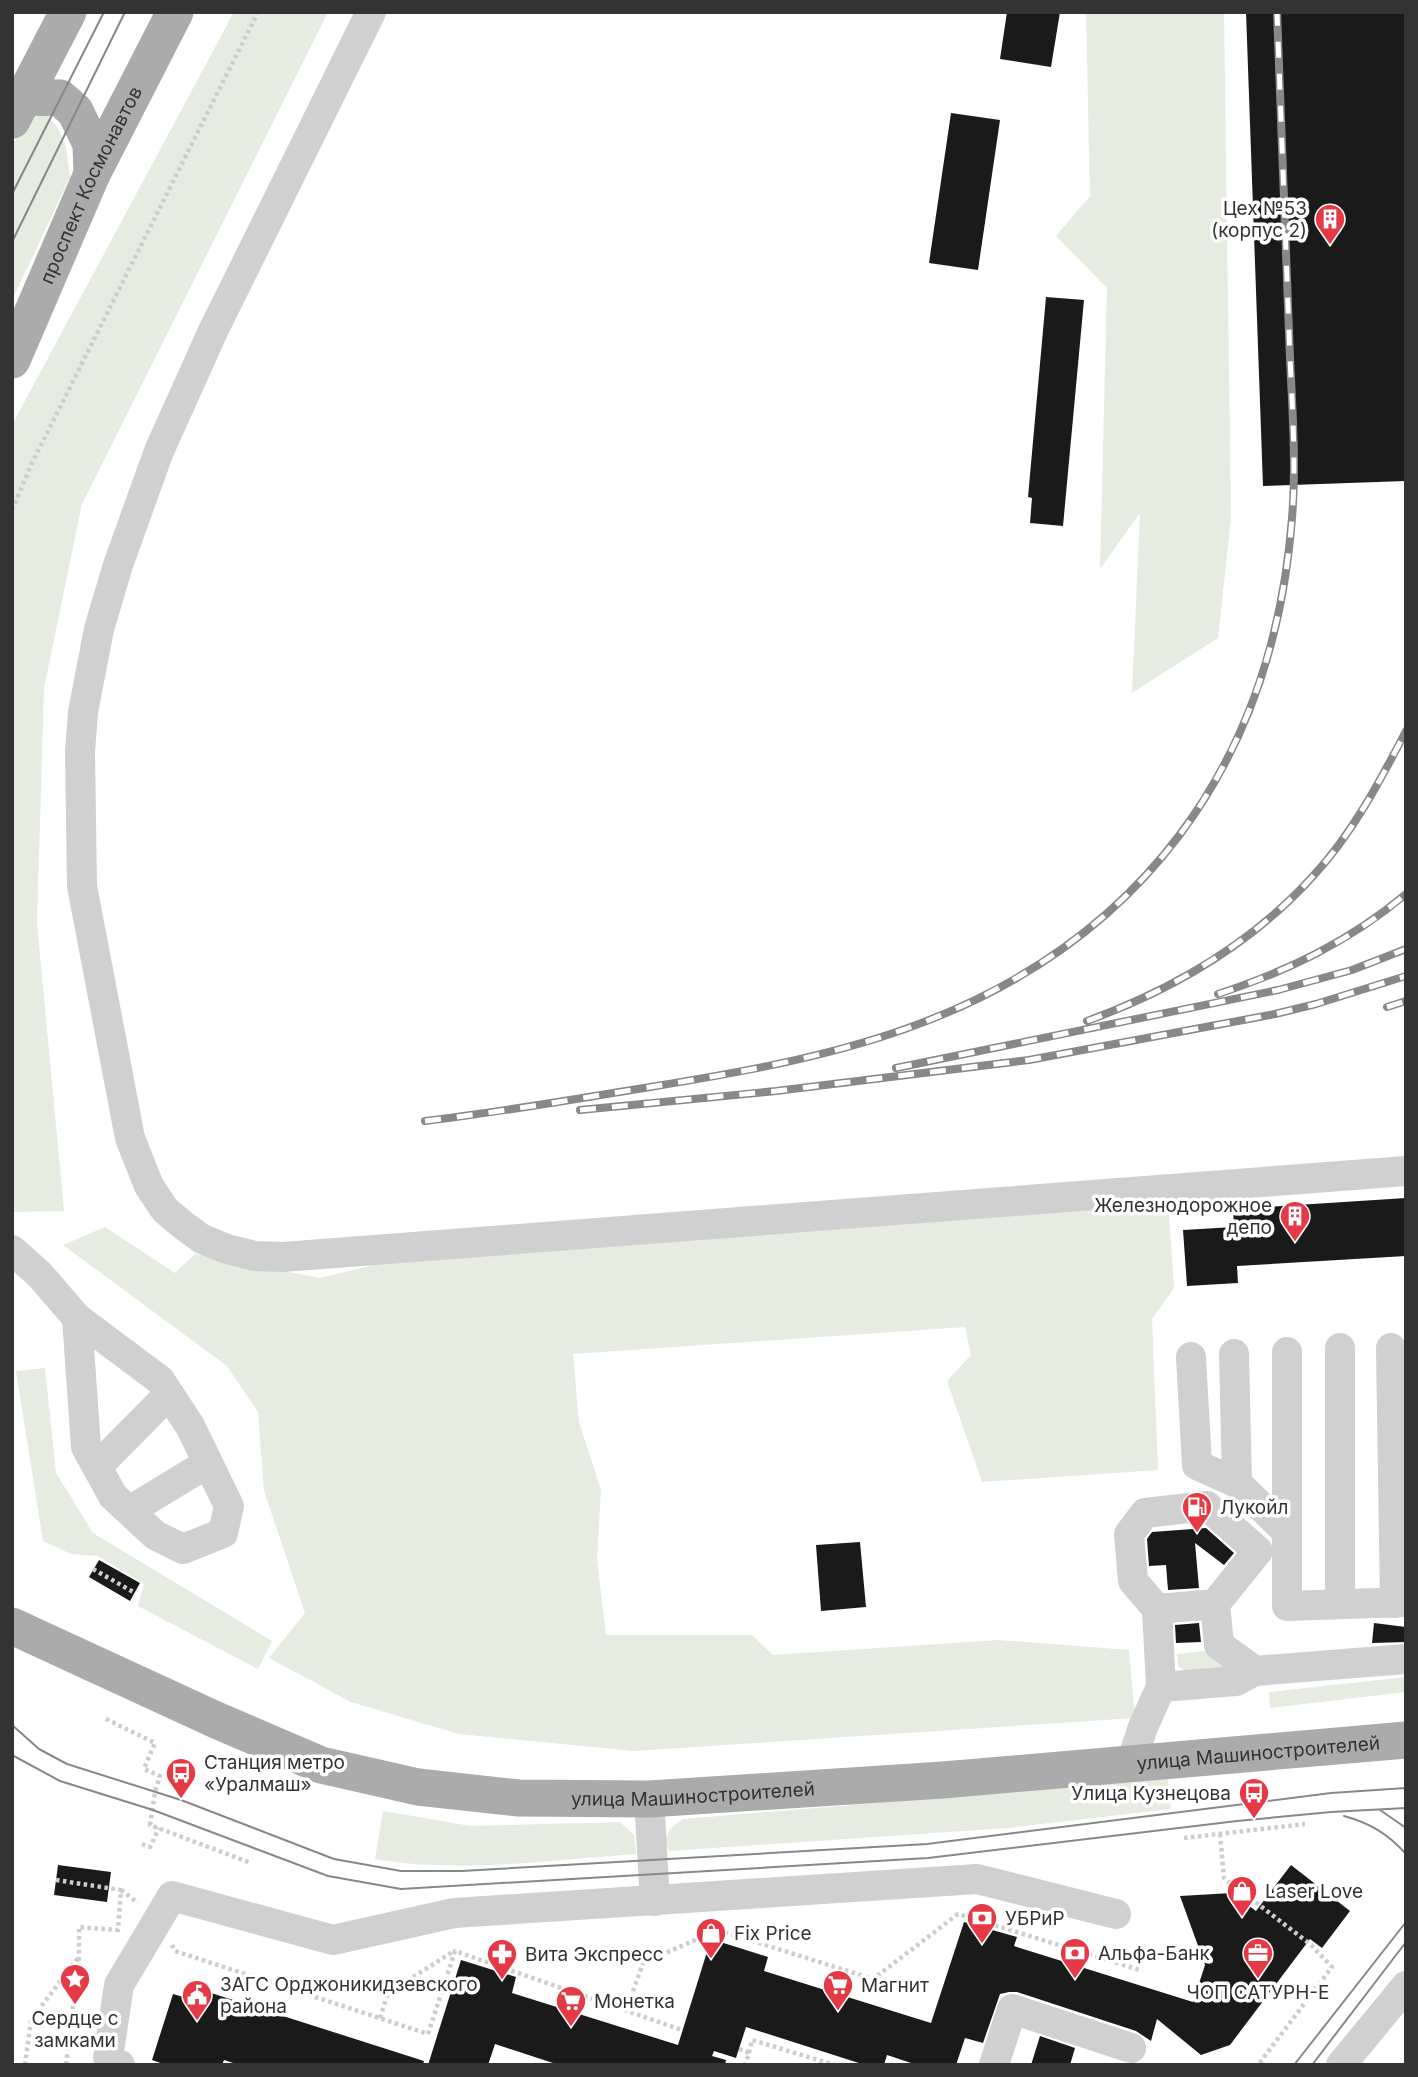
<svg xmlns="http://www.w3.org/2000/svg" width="1418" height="2077" viewBox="0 0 1418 2077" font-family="Inter,sans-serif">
	<rect width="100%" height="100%" fill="#fff"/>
	<path fill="#e6ecdf" d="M234 12H328L82 504 44 688 37 923 64 1211 12 1212V425Z
		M1086 12H1224L1231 518 1218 638 1132 693 1140 513 1100 569 1107 288 1056 236 1090 196Z
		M40 110 56 125 66 146 70 177 12 300V147L26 117Z
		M1168 1200 1174 1288 1152 1319 1158 1470 982 1482 947 1381 971 1355 965 1327 573 1354 579 1422 601 1490 597 1559 606 1635H752L773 1655 999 1640 1129 1650 1135 1718 634 1751 459 1734 351 1702 269 1658 305 1613 264 1491 258 1412 227 1366 63 1245 105 1227 175 1273 195 1254 320 1278 408 1257Z
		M45 1368 56 1473 93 1533 272 1641 258 1669 138 1606 144 1584 98 1556 71 1554 43 1541 16 1371Z
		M1213 1650 1237 1672 1190 1676 1178 1666 1177 1654Z
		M1406 1677V1692L1270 1708 1269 1692Z
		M1168 1779 1171 1809 1008 1828 669 1851 665 1840 670 1829 683 1819Z
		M383 1811 471 1826 620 1822 634 1835 636 1854C550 1860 460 1874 375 1859Z"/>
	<path fill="#1a1a1a" d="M1007 12H1060L1051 67 1000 59Z
		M1246 12H1406V481L1263 486Z
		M951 113 1000 120 978 270 929 263Z
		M1046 297 1084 300 1063 526 1030 523 1032 498 1028 497Z
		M1406 1198V1256L1237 1266 1238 1283 1187 1286 1183 1230 1234 1227 1233 1209Z
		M1206 1528 1234 1553 1224 1565 1195 1543 1199 1588 1168 1590 1166 1565 1149 1566 1147 1539 1152 1532Z
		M860 1542 866 1607 821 1611 816 1545Z
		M99 1560 140 1583 130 1601 89 1577Z
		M1199 1623 1201 1642 1176 1643 1175 1625Z
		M1374 1623 1406 1627V1642L1372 1643Z
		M58 1865 111 1872 107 1902 54 1895Z
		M1291 1865 1350 1911 1322 1948 1310 1939 1230 2045 1201 2055 1157 2019 1151 2041 1136 2031 1017 1992H1009L1000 1994 983 2043 965 2038 956 2065H917L887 2055 884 2065H865L746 2027 736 2058 714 2051 712 2056 726 2060 725 2065H559L495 2044 488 2065H428L461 1960 516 1977 512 1993 678 2045 711 1939 768 1957 764 1971 931 2023 964 1922 1017 1937 1014 1946 1193 2002 1205 1965 1180 1896 1232 1893 1256 1911Z
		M208 1992 424 2061 423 2065H239L224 2060 222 2065H166L152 2060 173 1994 204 2003Z
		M1040 2036 1075 2048 1070 2065H1031Z"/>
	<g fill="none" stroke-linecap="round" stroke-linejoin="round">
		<path stroke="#cdcdcd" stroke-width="4.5" stroke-dasharray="3.5 3.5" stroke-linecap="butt" d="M12 510 31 465 258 12
			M93 1569 135 1593
			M106 1719 155 1743 144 1769 160 1776 155 1792 150 1825 251 1863
			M1220 1834 1224 1878 1310 1944 1332 1967 1258 2065
			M1184 1838 1305 1824
			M142 1844 150 1847 159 1828
			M56 1880 121 1890 118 1930 79 1927V1957L66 2065
			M121 1890 138 1903
			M172 1945 175 1951 428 2034 455 1951 682 2030
			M626 2011 643 1963 718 1930 873 1979 958 1914 1140 1970
			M380 2018 388 1993 454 1951
			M739 2049 749 2053 745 2065
			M749 2053 752 2040 835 2065
			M25 2065 31 2020 78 1958"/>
		<path stroke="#d0d0d0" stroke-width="30" d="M371 12 213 331 159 451 118 565 99 629 83 712 80 752 82 886 130 1138 149 1186 165 1210 183 1225 202 1239 227 1249 255 1256 283 1257 1406 1171
			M12 1250 40 1275 77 1318 86 1447 113 1496 155 1535 183 1549 223 1533 229 1506 190 1426 160 1380 77 1318
			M1391 1348 1395 1603
			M1287 1352V1606L1406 1602
			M1234 1354 1237 1483 1287 1532
			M1191 1357 1197 1465 1237 1483
			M97 1467 169 1394
			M129 1511 208 1463
			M1340 1604V1348
			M1157 1609 1133 1581 1129 1534 1145 1513 1207 1506 1258 1551 1215 1604
			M1161 1687 1236 1681 1255 1671
			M1131 1763 1143 1727 1161 1687 1157 1609 1215 1604 1219 1645 1255 1671 1406 1659
			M649 1799 655 1901
			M120 2065 108 2058 119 1985 172 1896 333 1940 454 1913 977 1879 1116 1914
			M994 2065 1012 2009 1131 2048
			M1341 2065 1406 1986"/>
		<g stroke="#ababab" stroke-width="37">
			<path d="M24 97 60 98 75 111 91 144 92 174"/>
			<path d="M12 120 68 12"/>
			<path id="s1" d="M12 360 92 174 175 12"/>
			<path id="s2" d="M12 1626 216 1720 321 1765 418 1787 519 1798 649 1799 943 1780 1406 1740"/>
		</g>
		<path stroke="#888" stroke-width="2" d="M12 194 104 12
			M12 242 125 12
			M12 1725 39 1749 67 1764 181 1800 334 1859 401 1871H462L927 1844 1331 1793 1406 1788
			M12 1755 60 1781 153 1810 328 1876 401 1889 928 1858 1237 1821 1331 1812 1406 1808
			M1380 1810 1406 1828
			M1344 1816C1370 1823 1388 1834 1406 1854
			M1294 2065 1406 1922
			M1312 2065 1406 1942"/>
		<g stroke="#888" stroke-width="8">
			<path id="rail" d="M1218 994C1288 971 1350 941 1406 894
				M1387 1007 1406 1001
				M1087 1021C1172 990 1253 943 1314 875 1352 834 1380 781 1406 731
				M896 1068 1278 990 1352 970 1406 949
				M580 1110 776 1091 1029 1060 1275 1014 1316 1004 1406 976
				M425 1121C501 1112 575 1099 650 1087 736 1073 823 1058 905 1029 1140 946 1273 765 1292 518 1297 457 1291 394 1289 332 1285 226 1281 119 1277 12"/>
		</g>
		<use href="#rail" stroke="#fff" stroke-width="5" stroke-dasharray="16" stroke-linecap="butt"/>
	</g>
	<defs>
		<g id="building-pin" transform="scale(1.575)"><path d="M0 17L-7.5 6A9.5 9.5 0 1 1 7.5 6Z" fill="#e63946" stroke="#fff"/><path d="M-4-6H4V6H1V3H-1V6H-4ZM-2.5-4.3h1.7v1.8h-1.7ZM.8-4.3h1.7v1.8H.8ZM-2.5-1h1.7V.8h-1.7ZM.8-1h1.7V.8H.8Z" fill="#fff"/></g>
		<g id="fuel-pin" transform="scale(1.575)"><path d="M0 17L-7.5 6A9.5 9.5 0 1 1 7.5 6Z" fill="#e63946" stroke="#fff"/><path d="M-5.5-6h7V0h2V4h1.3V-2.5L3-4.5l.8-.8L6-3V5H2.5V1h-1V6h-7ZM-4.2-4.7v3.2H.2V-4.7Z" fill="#fff"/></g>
		<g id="bus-pin" transform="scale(1.575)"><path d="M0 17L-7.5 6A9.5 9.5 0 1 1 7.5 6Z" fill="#e63946" stroke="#fff"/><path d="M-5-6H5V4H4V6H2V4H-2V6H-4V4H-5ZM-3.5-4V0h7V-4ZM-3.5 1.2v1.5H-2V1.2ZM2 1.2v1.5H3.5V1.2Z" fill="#fff"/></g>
		<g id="shop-pin" transform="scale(1.575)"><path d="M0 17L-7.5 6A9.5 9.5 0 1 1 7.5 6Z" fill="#e63946" stroke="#fff"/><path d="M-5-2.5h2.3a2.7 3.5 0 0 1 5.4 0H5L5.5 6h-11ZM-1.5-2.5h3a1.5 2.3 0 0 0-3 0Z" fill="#fff"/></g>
		<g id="bank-pin" transform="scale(1.575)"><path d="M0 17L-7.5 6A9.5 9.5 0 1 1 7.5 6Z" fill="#e63946" stroke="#fff"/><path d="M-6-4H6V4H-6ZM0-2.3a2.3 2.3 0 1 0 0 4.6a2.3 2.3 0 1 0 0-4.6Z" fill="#fff"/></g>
		<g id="office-pin" transform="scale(1.575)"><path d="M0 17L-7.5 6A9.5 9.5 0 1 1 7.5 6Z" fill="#e63946" stroke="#fff"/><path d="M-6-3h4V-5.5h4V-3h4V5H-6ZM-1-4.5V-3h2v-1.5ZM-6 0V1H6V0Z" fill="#fff"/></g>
		<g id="pharmacy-pin" transform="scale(1.575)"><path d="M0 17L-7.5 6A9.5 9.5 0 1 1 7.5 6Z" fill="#e63946" stroke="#fff"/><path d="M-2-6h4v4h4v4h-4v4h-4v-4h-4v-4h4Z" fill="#fff"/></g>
		<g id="sight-pin" transform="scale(1.575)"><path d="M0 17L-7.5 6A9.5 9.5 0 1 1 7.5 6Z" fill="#e63946" stroke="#fff"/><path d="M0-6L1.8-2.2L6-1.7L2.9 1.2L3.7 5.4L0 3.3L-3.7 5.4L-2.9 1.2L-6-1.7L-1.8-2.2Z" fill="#fff"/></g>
		<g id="supermarket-pin" transform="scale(1.575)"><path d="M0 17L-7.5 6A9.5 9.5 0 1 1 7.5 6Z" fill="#e63946" stroke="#fff"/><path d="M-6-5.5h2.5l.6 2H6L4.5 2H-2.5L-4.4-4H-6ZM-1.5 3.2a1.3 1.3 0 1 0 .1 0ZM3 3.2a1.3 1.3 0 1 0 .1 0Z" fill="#fff"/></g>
		<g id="civic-pin" transform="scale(1.575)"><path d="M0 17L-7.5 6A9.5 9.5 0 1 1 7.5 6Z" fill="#e63946" stroke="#fff"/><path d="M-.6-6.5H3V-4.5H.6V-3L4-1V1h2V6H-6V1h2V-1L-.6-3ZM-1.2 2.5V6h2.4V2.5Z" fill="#fff"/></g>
	</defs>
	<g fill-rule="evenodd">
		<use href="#building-pin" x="1330" y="219"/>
		<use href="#building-pin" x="1295" y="1216"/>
		<use href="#fuel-pin" x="1197" y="1507"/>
		<use href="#bus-pin" x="181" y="1773"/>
		<use href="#bus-pin" x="1254" y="1793"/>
		<use href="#shop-pin" x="1242" y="1891"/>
		<use href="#bank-pin" x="982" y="1918"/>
		<use href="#shop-pin" x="711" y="1933"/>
		<use href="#bank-pin" x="1075" y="1953"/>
		<use href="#office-pin" x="1258" y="1953"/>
		<use href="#pharmacy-pin" x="502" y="1954"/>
		<use href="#sight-pin" x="75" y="1979"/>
		<use href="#supermarket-pin" x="838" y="1985"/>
		<use href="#civic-pin" x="197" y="1995"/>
		<use href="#supermarket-pin" x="571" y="2001"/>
	</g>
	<g text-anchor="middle" stroke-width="7" stroke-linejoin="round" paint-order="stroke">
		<g font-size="19" fill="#333" stroke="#fff">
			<text dy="7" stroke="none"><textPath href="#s1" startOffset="192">проспект Космонавтов</textPath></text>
			<text dy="7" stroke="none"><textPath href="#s2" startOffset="1281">улица Машиностроителей</textPath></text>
			<text dy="7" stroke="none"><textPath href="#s2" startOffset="714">улица Машиностроителей</textPath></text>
		</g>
		<g font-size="19" fill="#333" stroke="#fff" text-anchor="start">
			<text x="1307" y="215" text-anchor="end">Цех №53<tspan x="1307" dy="22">(корпус 2)</tspan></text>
			<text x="1272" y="1212" text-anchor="end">Железнодорожное<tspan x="1272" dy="22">депо</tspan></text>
			<text x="1220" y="1514">Лукойл</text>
			<text x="204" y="1769">Станция метро<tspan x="204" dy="22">«Уралмаш»</tspan></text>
			<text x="1231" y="1800" text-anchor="end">Улица Кузнецова</text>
			<text x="1265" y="1898">Laser Love</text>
			<text x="1005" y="1925">УБРиР</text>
			<text x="734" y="1940">Fix Price</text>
			<text x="1098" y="1960">Альфа-Банк</text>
			<text x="525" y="1961">Вита Экспресс</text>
			<text x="220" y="1991">ЗАГС Орджоникидзевского<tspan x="220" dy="22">района</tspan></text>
			<text x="861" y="1992">Магнит</text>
			<text x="1258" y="1999" text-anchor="middle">ЧОП САТУРН-Е</text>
			<text x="594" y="2008">Монетка</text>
			<text x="75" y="2025" text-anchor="middle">Сердце с<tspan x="75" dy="22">замками</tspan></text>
		</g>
	</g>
	<rect width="1418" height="2077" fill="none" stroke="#333333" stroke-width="28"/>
</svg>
